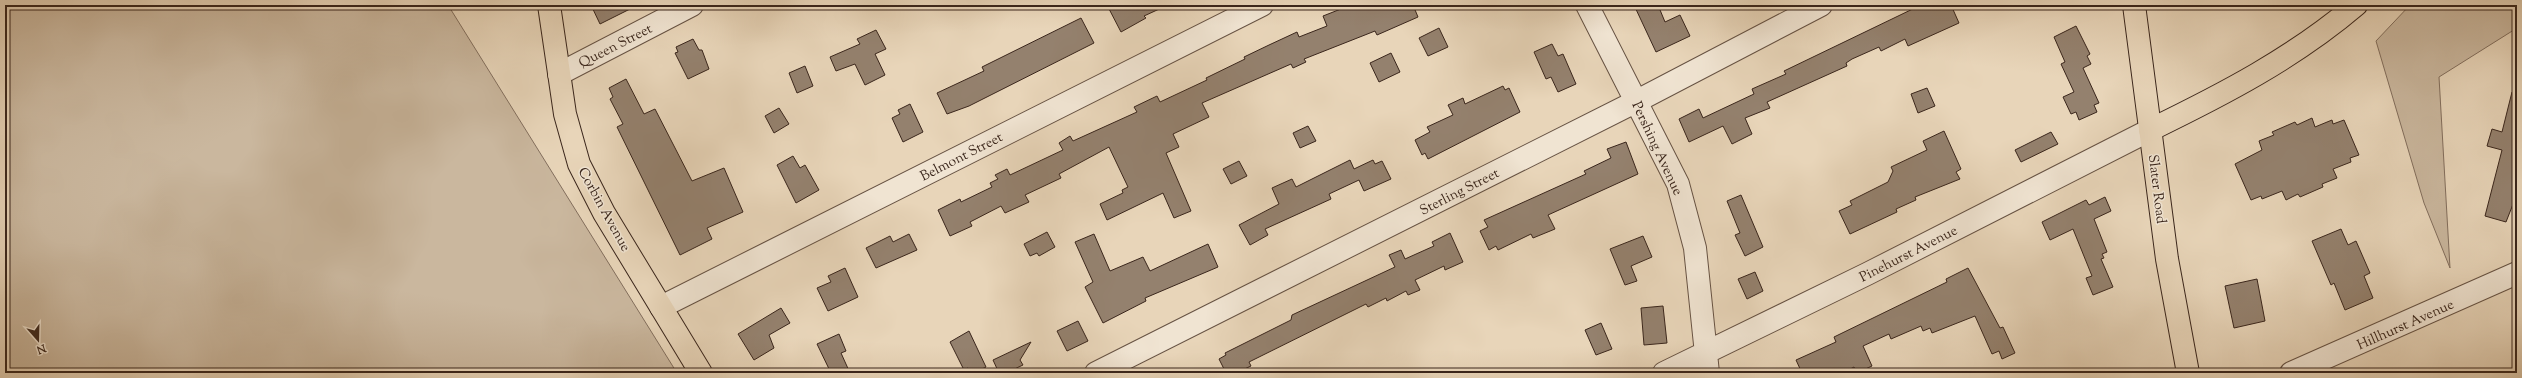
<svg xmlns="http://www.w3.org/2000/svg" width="2522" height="378" viewBox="0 0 2522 378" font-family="'Sorts Mill Goudy',serif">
	<rect width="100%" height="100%" fill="#e8d5b9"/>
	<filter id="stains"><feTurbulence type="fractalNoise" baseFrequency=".005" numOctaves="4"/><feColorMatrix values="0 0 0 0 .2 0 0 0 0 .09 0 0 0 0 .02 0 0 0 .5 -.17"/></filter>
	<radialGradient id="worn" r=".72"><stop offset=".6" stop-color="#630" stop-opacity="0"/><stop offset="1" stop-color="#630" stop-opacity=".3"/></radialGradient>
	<path fill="#cab79e" stroke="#826e5d" d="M5 5H448L677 373H5Z
		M2410 5H2517V28L2439 77 2450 268 2424 203 2376 41Z"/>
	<path fill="#94816e" stroke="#3a261c" d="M591 5H638L600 24Z
		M1107 5H1168L1144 16 1146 18 1121 32Z
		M1351 5H1413L1418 17 1377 35 1375 31 1304 59 1306 62 1293 68 1291 64 1202 103 1209 117 1173 134 1179 147 1166 153 1191 211 1174 218 1163 193 1107 220 1100 204 1123 193 1122 190 1128 187 1109 147 1059 174 1061 178 1025 195 1029 202 1005 213 1001 206 970 222 972 226 950 236 938 210 960 199 961 202 992 187 990 183 998 179 995 175 1007 169 1010 175 1063 150 1059 143 1070 136 1073 141 1137 112 1134 107 1157 96 1160 102 1207 80 1206 78 1245 59 1244 57 1269 45 1297 32 1299 37 1327 26 1323 16Z
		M1634 5H1658L1665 22 1680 15 1690 36 1656 52Z
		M1921 5H1951L1959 23 1908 46 1905 39 1881 51 1879 47 1852 59 1846 63 1847 66 1767 102 1770 108 1745 118 1752 134 1732 144 1723 126 1689 142 1679 119 1699 109 1703 118 1754 94 1752 89 1786 74 1784 71Z
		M1081 18 1094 43 969 106 947 114 937 93 984 71 982 67Z
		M2076 26 2090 54 2087 56 2091 64 2083 68 2099 103 2094 105 2097 112 2079 120 2076 112 2071 114 2063 97 2074 92 2061 64 2065 62 2054 37Z
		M1439 28 1448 47 1428 56 1419 38Z
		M876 30 886 49 875 54 885 75 865 85 855 64 836 71 830 57 860 44 857 39Z
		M693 39 699 50H702L709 69 688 79 675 53 678 52 676 47Z
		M1552 44 1558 56 1563 54 1576 84 1558 92 1551 77 1546 79 1534 52Z
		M1391 53 1400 72 1379 82 1370 63Z
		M805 66 813 86 797 93 789 73Z
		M626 79 644 114 655 109 692 181 724 168 743 212 707 228 712 239 680 255 617 127 623 124 610 99 613 97 609 88Z
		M1503 86 1505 90 1509 88 1520 112 1428 159 1425 153 1422 155 1415 140 1430 132 1427 127 1453 115 1448 105 1463 98 1465 104Z
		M1927 88 1935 106 1918 113 1911 94Z
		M2512 92H2517V172L2514 183 2517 185V194L2506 222 2485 216 2502 150 2487 146 2492 129 2502 132Z
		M910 104 923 132 903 142 892 118 900 114 898 110Z
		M779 108 789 124 774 133 765 116Z
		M2312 118 2315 127 2332 120 2333 124 2344 120 2359 155 2350 158 2351 162 2333 169 2337 178 2322 184 2323 187 2300 197 2298 194 2286 200 2282 191 2262 199 2261 196 2251 200 2235 164 2262 150 2259 141 2274 135 2272 132 2295 122 2297 125Z
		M1308 126 1316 141 1300 148 1293 133Z
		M1944 131 1961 169 1956 172 1960 179 1915 197 1916 200 1896 209 1897 212 1850 234 1839 211 1852 205 1850 201 1888 182 1893 171 1891 167 1927 150 1923 141Z
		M2051 132 2058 144 2021 162 2015 150Z
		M1626 142 1638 174 1548 215 1555 229 1533 238 1531 234 1498 250 1496 246 1489 250 1480 231 1488 227 1484 220 1586 174 1584 171 1611 158 1607 149Z
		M793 156 800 168 805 165 819 190 796 203 777 165Z
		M1350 160 1354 169 1373 160 1375 164 1382 161 1391 179 1364 191 1359 180 1329 194 1331 199 1265 229 1268 235 1250 245 1239 225 1279 204 1272 188 1292 179 1296 187Z
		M1239 161 1247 176 1231 184 1223 169Z
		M1741 195 1763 247 1745 256 1735 235 1740 233 1727 201Z
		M2105 197 2111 211 2094 219 2107 252 2102 254 2104 258 2101 259 2113 287 2093 295 2086 278 2092 276 2073 229 2050 240 2042 222 2086 200 2089 205Z
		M2341 229 2348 245 2356 241 2370 273 2364 276 2373 298 2345 310 2334 283 2331 285 2312 241Z
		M1047 232 1055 247 1039 256 1037 253 1030 256 1024 244Z
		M1450 233 1463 262 1445 270 1444 266 1415 280 1420 290 1408 295 1406 291 1387 301 1386 298 1368 307 1366 304 1249 362 1251 366 1236 373H1226L1219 359 1226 355 1225 353 1291 320 1292 315 1395 267 1389 255 1401 250 1405 259 1434 246 1432 242Z
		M909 234 917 250 876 268 866 248 890 236 893 242Z
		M1094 234 1110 271 1143 257 1150 271 1208 244 1218 267 1145 298 1146 301 1103 323 1085 287 1093 282 1075 242Z
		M1643 236 1652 257 1631 266 1637 281 1625 285 1610 249Z
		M845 268 858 297 828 311 817 288 831 282 828 276Z
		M1968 268 2000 328 2003 327 2015 353 2002 359 1999 351 1992 354 1975 316 1932 333 1930 328 1923 331 1921 326 1891 339 1889 334 1863 346 1872 366 1857 373 1854 367 1843 373H1802L1796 360 1836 342 1834 337 1947 282 1946 279Z
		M1755 272 1763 291 1747 299 1738 279Z
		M2257 279 2265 321 2234 328 2225 286Z
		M1663 306 1667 343 1644 345 1641 308Z
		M781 308 790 323 769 335 774 348 754 360 738 334Z
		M1078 321 1088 341 1067 351 1057 331Z
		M1601 323 1612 349 1596 355 1585 330Z
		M969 331 986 367 974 373H970L968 368 964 370 950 342Z
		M839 334 846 351 841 353 850 373H831L817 344Z
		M1031 342 1020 360 1023 365 1006 373H999L993 360Z"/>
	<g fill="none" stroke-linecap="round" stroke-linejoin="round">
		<g stroke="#665243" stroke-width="24">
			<path id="minor" d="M1587 5 1678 184 1695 248 1708 373
				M559 74 692 5
				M661 307 1262 5
				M1096 373 1637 101 1821 5
				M1664 373 1867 274 2150 130
				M2291 373 2517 273"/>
		</g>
		<g stroke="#3a261c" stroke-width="24">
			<path id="major" d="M549 5 565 114 579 164 604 213 701 373
				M2134 5 2167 259 2188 373"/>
		</g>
		<g stroke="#3a261c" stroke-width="24">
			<path id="highway" d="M2150 130C2222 95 2294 58 2356 5"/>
		</g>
		<use href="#minor" stroke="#f0e4d2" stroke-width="22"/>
		<use href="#major" stroke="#e8d5b9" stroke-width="22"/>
		<use href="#highway" stroke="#e8d5b9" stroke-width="22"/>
	</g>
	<g text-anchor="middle" stroke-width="3" stroke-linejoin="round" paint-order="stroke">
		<g font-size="14" fill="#3a261c" stroke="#f0e4d2">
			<text transform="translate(615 45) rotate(-27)" y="5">Queen Street</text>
			<text transform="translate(1658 148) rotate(65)" y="5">Pershing Avenue</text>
			<text transform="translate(961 156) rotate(-27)" y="5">Belmont Street</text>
			<text transform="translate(2158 189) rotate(83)" y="5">Slater Road</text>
			<text transform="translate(1459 191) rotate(-27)" y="5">Sterling Street</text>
			<text transform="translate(605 209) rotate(61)" y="5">Corbin Avenue</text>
			<text transform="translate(1908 253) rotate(-27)" y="5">Pinehurst Avenue</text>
			<text transform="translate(2405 324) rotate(-24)" y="5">Hillhurst Avenue</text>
		</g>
	</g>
	<rect width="2522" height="378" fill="none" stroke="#e8d5b9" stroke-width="20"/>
	<rect x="6" y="6" width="2510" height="366" fill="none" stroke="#3a261c" stroke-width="2"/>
	<rect x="10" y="10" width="2502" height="358" fill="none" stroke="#3a261c"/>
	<g transform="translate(38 340) rotate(160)" stroke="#f0e4d2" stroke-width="3" paint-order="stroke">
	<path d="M0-3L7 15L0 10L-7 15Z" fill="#3a261c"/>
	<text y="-6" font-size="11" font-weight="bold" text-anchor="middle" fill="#3a261c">N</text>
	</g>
	<rect width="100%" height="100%" filter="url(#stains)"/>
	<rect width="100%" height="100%" fill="url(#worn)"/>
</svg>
